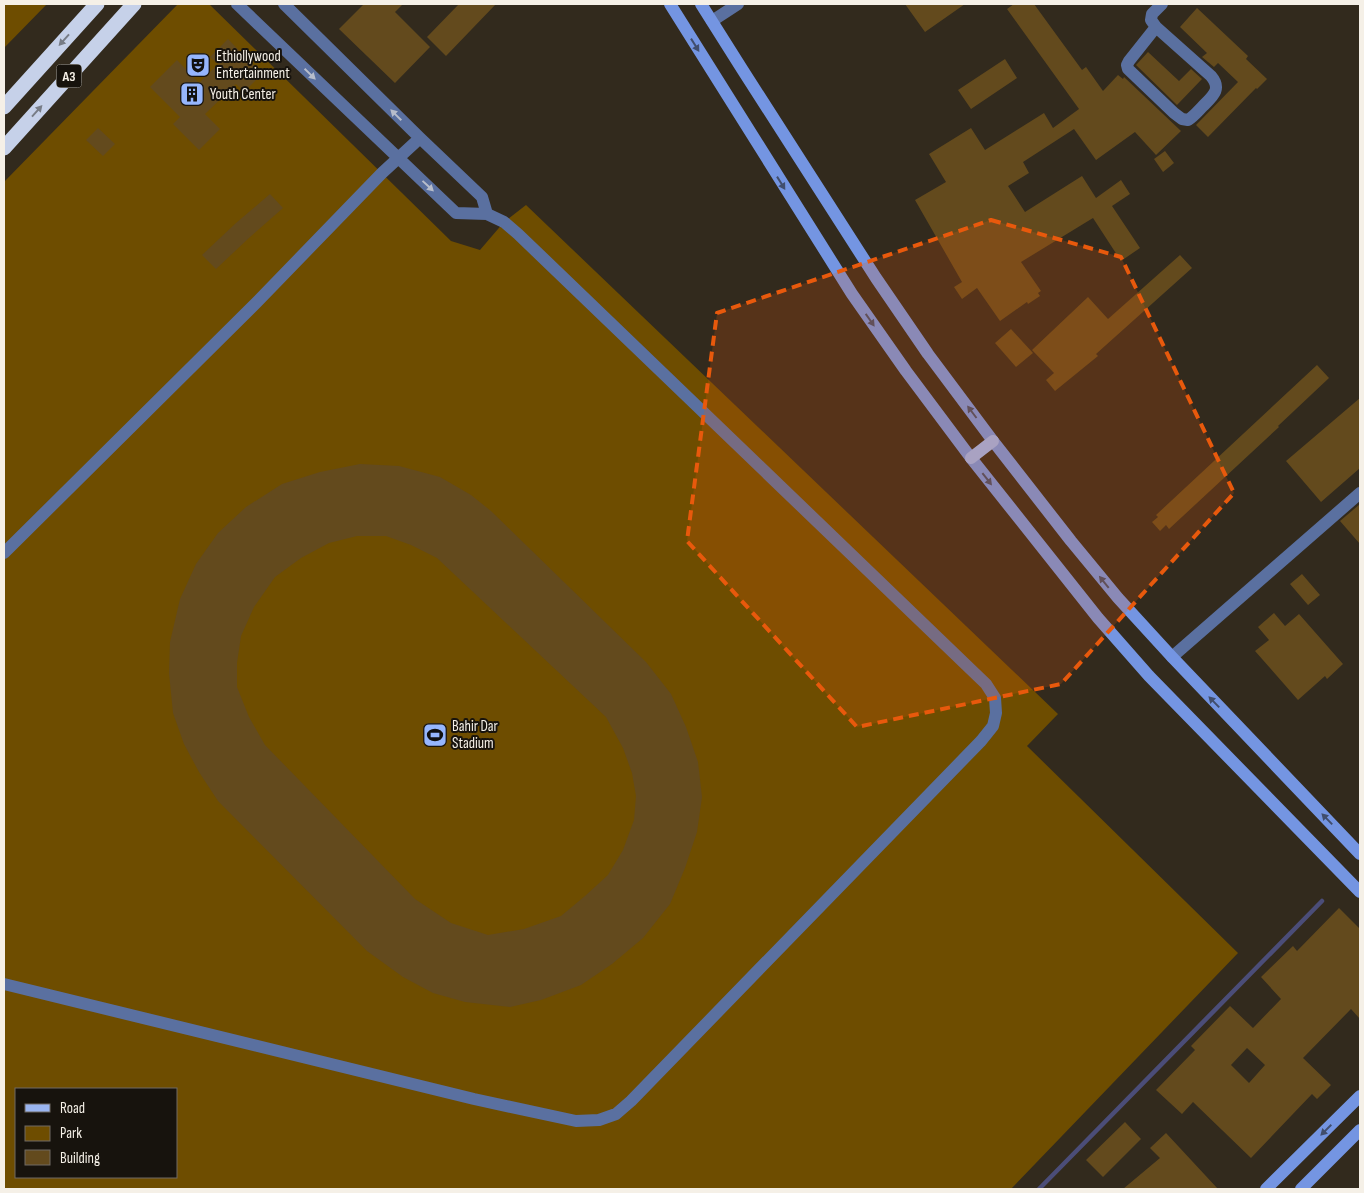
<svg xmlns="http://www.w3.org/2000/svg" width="1364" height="1193" viewBox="0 0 1364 1193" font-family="'Sofia Sans Condensed',sans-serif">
	<rect width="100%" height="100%" fill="#322a1d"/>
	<path fill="#6e4d00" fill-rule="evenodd" d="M4 4H47L4 48Z
		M178 4H209L451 241 480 250 504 222 526 205 1058 714 1027 746 1238 953 1011 1189H4V182ZM16 1089H176V1177H16Z"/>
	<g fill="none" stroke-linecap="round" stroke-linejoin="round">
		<path stroke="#4b4d78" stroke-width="4.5" d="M1039 1189 1322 901"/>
	</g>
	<path fill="#634a1d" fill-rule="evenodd" d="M364 4H403L395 12 430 47 395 83 339 29Z
		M459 4H496L446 56 427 37Z
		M905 4H965L925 32Z
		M1014 4H1034L1082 70 1086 67 1103 91 1118 75 1123 79 1124 77 1181 131 1156 155 1135 132 1096 160 1074 129 1023 162 1029 173 1008 186 1025 212 1082 176 1096 198 1121 180 1130 194 1112 206 1140 248 1121 261 1093 218 1021 262 1041 291 1038 293 1040 296 1028 304 1027 302 1000 321 977 288 962 299 954 287 962 282 915 200 946 182 929 154 971 128 985 150 1044 113 1053 128 1079 109 1007 9Z
		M1197 8 1248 56 1246 59 1267 79 1257 89 1256 88 1208 137 1196 125 1238 82 1218 63 1214 67 1202 57 1207 53 1180 27Z
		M228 39 262 74 244 92 236 84 205 114 220 129 199 150 173 124 180 117 150 87 177 60 199 83 218 64 210 57Z
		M1148 52 1179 81 1191 69 1202 79 1177 105 1136 65Z
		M1005 59 1017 78 971 109 958 90Z
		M98 128 115 144 103 156 86 140Z
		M1165 151 1174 163 1163 172 1154 159Z
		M270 194 283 208 250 237 216 269 202 255 236 223Z
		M1180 255 1192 268 1096 354 1098 356 1055 391 1046 380 1054 373 1032 350 1088 297 1108 319Z
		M1011 329 1033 353 1016 367 995 343Z
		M1317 365 1329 378 1278 426 1279 427 1169 529 1166 525 1160 531 1152 522 1158 517 1156 515Z
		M1360 398V468L1321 502 1286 461Z
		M360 464 399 466 440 477 471 495 491 511 646 662 671 694 686 727 698 762 702 797 697 832 685 868 670 904 643 938 612 964 581 985 541 1000 510 1007 465 1002 433 993 403 977 367 951 218 801 199 772 184 744 173 713 169 673 170 642 180 599 196 564 218 533 246 507 282 484 320 472ZM357 536H386L411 545 437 558 606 717 623 748 632 773 636 796 634 820 623 850 608 875 585 896 561 916 524 929 488 935 451 923 415 899 265 745 249 717 237 687V663L241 636 254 607 275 577 301 558 329 543Z
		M1360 504V544L1340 521Z
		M1302 574 1320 595 1308 605 1290 584Z
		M1274 613 1285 626 1299 614 1343 664 1327 679 1325 676 1298 700 1255 651 1269 640 1258 627Z
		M1339 908 1360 929V1019L1351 1009 1303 1058 1331 1085 1317 1099 1312 1094 1251 1158 1193 1102 1182 1114 1156 1090 1195 1050 1191 1046 1230 1006 1253 1028 1281 999 1261 977 1293 946 1297 951ZM1247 1048 1265 1065 1249 1083 1231 1065Z
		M1125 1122 1141 1139 1103 1177 1086 1160Z
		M1166 1133 1218 1189H1123L1160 1158 1150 1148Z"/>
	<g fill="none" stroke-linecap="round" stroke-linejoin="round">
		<path stroke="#5a70a0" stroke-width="12" d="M284 4 420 138 482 197 487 214
			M712 21 738 4
			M1156 27 1129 61 1127 65 1128 69 1174 113 1182 119 1188 120C1194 116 1198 111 1203 106 1213 96 1222 89 1211 76L1156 27 1151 20 1152 14 1162 4
			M4 553 257 302 382 173 420 138
			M1172 657 1360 493
			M4 984 474 1099 576 1121 599 1120 616 1114 631 1101 981 741 993 726 996 713 995 698 986 684 518 234 504 222 487 214 456 213 237 4"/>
		<path stroke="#7495e2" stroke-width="12" d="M670 4 852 294 906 371 971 458 1098 618 1149 676 1360 892
			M701 4 742 69 876 278 928 354 993 441 1071 541 1118 598 1172 657 1360 854
			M1266 1189 1360 1096
			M1301 1189 1360 1130"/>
		<path stroke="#9ab5f0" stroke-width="12" d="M971 458 993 441"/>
		<path stroke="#c6d1e9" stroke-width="15" d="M4 107 97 4
			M4 148 134 4"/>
	</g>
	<defs><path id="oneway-solid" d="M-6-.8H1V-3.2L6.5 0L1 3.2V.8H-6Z" transform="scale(1.25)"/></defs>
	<g fill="#777c86">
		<use href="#oneway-solid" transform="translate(64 40) rotate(132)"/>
		<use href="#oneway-solid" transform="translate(37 111) rotate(-48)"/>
	</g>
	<g fill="#414e6d">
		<use href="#oneway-solid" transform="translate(695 45) rotate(58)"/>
		<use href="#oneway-solid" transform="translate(781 183) rotate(58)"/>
		<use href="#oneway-solid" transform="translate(870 320) rotate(55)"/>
		<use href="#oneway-solid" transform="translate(972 412) rotate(-127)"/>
		<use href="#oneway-solid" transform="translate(987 479) rotate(52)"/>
		<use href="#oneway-solid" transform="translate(1104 582) rotate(-129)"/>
		<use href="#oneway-solid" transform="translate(1214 702) rotate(-134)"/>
		<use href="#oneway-solid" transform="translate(1327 819) rotate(-134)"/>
		<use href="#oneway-solid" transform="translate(1326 1130) rotate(135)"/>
	</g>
	<g fill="#b7bdcb">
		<use href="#oneway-solid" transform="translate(310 74) rotate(44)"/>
		<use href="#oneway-solid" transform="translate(396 115) rotate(-135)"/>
		<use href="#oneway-solid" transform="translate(428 186) rotate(43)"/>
	</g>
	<path fill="#e8590c" fill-opacity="0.2" stroke="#e8590c" stroke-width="4" stroke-dasharray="10 6" stroke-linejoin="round" d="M991 220 1121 257 1234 493 1061 684 857 727 687 541 717 313Z"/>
	<defs>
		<g id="theatre-square" transform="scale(1.25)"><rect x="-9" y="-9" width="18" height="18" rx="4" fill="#96b6fd" stroke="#17130d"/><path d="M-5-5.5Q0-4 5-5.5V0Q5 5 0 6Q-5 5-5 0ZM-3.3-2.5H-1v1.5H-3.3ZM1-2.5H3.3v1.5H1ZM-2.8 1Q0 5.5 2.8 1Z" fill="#111"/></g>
		<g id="building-square" transform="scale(1.25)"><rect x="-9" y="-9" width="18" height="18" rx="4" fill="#96b6fd" stroke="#17130d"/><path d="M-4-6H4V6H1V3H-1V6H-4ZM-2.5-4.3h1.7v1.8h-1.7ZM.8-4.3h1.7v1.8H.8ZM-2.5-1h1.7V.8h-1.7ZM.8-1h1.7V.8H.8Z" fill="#111"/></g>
		<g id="stadium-square" transform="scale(1.25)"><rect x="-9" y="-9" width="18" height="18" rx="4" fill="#96b6fd" stroke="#17130d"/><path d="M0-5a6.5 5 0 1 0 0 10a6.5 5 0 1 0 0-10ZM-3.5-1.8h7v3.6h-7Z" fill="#111"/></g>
	</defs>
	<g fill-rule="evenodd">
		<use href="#theatre-square" x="198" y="65"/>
		<use href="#building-square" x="192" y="94"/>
		<use href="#stadium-square" x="435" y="735"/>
	</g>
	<g text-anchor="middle" stroke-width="4" stroke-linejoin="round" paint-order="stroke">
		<rect fill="#17130d" stroke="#b2aea6" stroke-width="1" x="56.5" y="64.5" width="25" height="23" rx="4"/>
		<g font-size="14" font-weight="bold" fill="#f5f0e7">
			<text x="69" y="81">A3</text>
		</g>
		<g font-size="15" fill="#f5f0e7" stroke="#17130d" text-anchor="start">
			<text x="216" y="61">Ethiollywood<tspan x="216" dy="17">Entertainment</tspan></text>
			<text x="210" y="99">Youth Center</text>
			<text x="452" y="731">Bahir Dar<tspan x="452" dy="17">Stadium</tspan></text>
		</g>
	</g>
	<rect width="1364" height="1193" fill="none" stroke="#f5f0e7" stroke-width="10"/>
	<rect x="15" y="1088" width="162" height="90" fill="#17130d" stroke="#706b64"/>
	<rect x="25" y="1104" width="25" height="8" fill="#9ab5f0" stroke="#706b64"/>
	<text x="60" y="1113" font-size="15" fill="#f5f0e7">Road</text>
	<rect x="25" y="1126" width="25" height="15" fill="#6e4d00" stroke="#706b64"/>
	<text x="60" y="1138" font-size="15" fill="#f5f0e7">Park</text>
	<rect x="25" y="1150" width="25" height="15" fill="#634a1d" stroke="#706b64"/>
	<text x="60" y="1163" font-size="15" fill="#f5f0e7">Building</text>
</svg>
